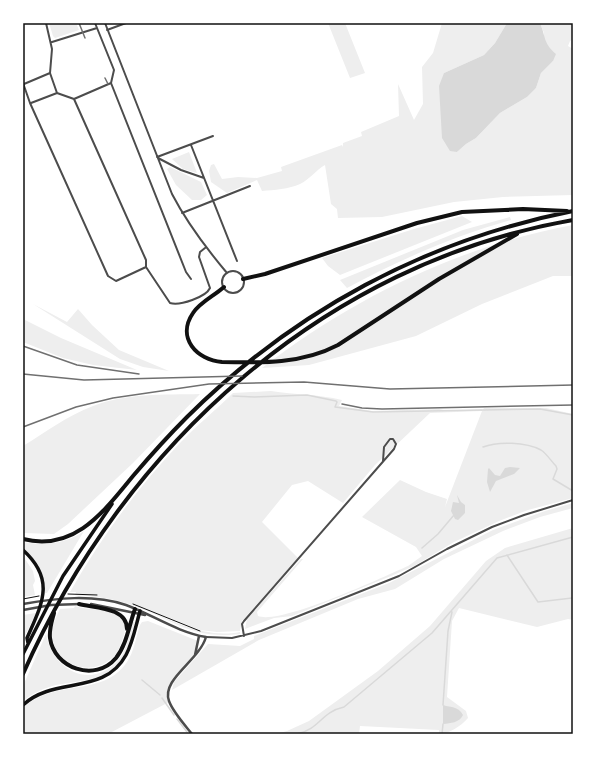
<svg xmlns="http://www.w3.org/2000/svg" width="596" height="757" viewBox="0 0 596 757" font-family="'PT Sans',sans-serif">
	<rect width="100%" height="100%" fill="#fff"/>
	<path fill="#eee" d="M49 23H76L79 30 55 38 53 36Z
		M328 23H345L365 73 350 78Z
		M442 23H507L495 43 484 55 444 73 457 152 466 144 476 138 500 113 527 97 536 88 541 73 553 61 544 41V33L540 23H573V39L570 41 568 46 573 49V195L503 197 454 202 382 217 338 218 337 209 331 204 325 165C316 170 309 180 300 184 289 189 274 190 262 191L257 180 227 193 211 182 209 171 211 165 214 164 222 179 238 177 257 178 282 171 281 167 342 145 343 147V143L362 136 361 132 399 116 398 84 414 120 423 104 422 67 433 53Z
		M189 152 197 173 183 169 172 159Z
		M170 167 201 182 207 195 201 200H192L176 185 167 169Z
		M462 216 472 222 340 275 328 266 322 258 414 229Z
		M510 217 511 220C454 236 399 260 347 288L340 280 463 230Z
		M573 225V276H553L482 304 416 336 309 365 262 368C353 298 459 246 573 225Z
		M33 304 67 322 78 309 92 325 119 350 169 371 143 367 120 359Z
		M23 319 61 338 137 370 93 365 63 358 23 342Z
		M271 391C295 395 318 394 342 400L339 406 372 411 439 409 449 411 482 409V411L484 408H546L573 414V498L528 510 499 521 454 542 414 566 391 576 292 616 274 618 245 629 247 619 301 559H303L257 612 258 616C281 625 381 578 408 566L422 556 416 547 362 517 400 480 426 492 447 499 445 507 482 411 430 413 375 465 343 503 308 481 292 485 262 522 298 558 242 621 240 631 217 632 200 630 151 611C179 625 208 638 240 632V634C190 640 172 618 129 604 111 598 93 596 75 595L76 592H70C101 538 137 488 180 443 197 425 216 410 233 393Z
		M200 394 133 463 68 524 54 534 23 533V446C46 432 67 416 93 406 126 393 164 395 200 394Z
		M573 503V508L540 517 503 531 444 559 395 589 358 599 259 640 172 690 174 682 208 644 240 646 254 639V636L389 583 493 530 545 511Z
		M573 528V620L568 619 537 627 459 608 452 621 447 697 466 711 468 718C461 726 449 734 439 734V730L360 726 359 734H276L287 731 309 721 378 671 430 626 486 561 505 548Z
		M84 531 47 593H45C44 574 37 560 23 548V542C44 546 66 544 84 531Z
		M23 556 33 571 35 581 33 585 35 595 23 597Z
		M75 606C88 611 107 607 119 616 126 622 126 631 123 638 120 646 118 654 111 659 89 678 54 664 52 635 52 625 56 617 60 609L74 608Z
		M36 613 23 640V615Z
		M148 621 198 641C197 645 197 650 195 654 188 673 162 674 169 702L108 734H23V708C55 678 103 698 127 662 134 652 136 637 140 625L142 622Z
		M133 622H135C132 634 129 647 123 657 108 682 81 680 56 685 44 688 33 693 23 701V686L46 634C53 671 92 691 119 659 127 650 129 634 133 622Z"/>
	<path fill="#d9d9d9" d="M507 23H540C546 37 543 43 556 54L553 61 541 73 536 88 527 97 500 113 476 138 466 144 457 152 450 151 442 138 439 86 444 73 484 55 495 43Z
		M510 467 520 468 514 474 496 481 490 492 487 482 488 469 489 468 495 475 500 476 505 468Z
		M457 495 461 502 465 505V513L458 520 455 519 451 511 453 502 459 503Z
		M443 705C452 708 458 706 463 715 459 723 451 723 443 724Z"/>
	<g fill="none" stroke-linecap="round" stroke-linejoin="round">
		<path stroke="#d9d9d9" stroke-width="1.5" d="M233 396 254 397 307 395 336 401 337 402 335 407 373 412 540 409 573 415
			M483 447C498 441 526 442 541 450 547 454 551 461 556 466L557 469 553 479 573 491
			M422 548 438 534 454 515
			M507 555 538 602 572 598
			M142 680 160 695
			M162 698 174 715
			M443 705 448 631 452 612
			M177 719 187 732
			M297 734C320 729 321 712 344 707L432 633 497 558 573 537
			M442 734 443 724"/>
		<path stroke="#111" stroke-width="1" d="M68 594 97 595
			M23 599 39 596
			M133 604 200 631"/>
		<path stroke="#4c4c4c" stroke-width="2" d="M46 23 52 49 50 73
			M95 23 114 70 111 83 186 272 191 279
			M105 23 172 194C187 223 206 248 227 273
			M107 30 126 23
			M52 42 97 28
			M23 83 30 103 108 276 116 281 146 267
			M24 84 50 73 57 93 31 103
			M57 93 74 99 146 260V267L170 303C180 306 206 297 210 288L199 257 200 252 205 248
			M74 99 111 83
			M191 145 237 261
			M157 157 213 136
			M158 158 181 170 204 178
			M182 213 250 186
			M222 282a11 11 0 1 1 22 0a11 11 0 1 1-22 0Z
			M244 636 242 624 244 621 394 449 396 444 393 439H390L384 447 383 461
			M206 637 232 638 261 631 399 576 447 549 492 527 524 515 573 500"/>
		<path stroke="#4c4c4c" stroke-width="2.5" d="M23 604C56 598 93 594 126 605 153 615 177 632 206 637 199 661 161 679 169 701 173 712 184 724 192 734
			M91 604 145 615
			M23 610 51 605 80 604
			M195 655 199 636"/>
		<path stroke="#111" stroke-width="3.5" d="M23 550C56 580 42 604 27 638L28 643
			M23 654 63 576 112 504
			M23 705C54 676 104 696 126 655 133 642 136 625 140 611"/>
		<path stroke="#111" stroke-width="4" d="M243 279 265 274 417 223 462 212 523 209 567 211
			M224 287C214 296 200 302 193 313 176 338 197 360 222 362 262 363 302 364 338 345L439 279 517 234
			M23 539C75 552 104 511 133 476 150 456 168 436 187 417 294 311 426 240 573 211
			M79 604C94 608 127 607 127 629
			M54 613C52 621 49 629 50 638 54 668 95 683 116 658 127 644 129 625 135 609
			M23 674C123 447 324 263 573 220"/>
		<path stroke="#707070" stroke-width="1.5" d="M79 23 85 38
			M105 78 108 84
			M23 346 77 365 139 374
			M23 374 84 380 242 376
			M342 404 362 408 382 409 573 405
			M23 427 76 407 113 398 209 384 304 382 390 389 573 385"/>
	</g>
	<rect width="596" height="757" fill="none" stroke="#ffffff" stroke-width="48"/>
	<rect x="24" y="24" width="548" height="709" fill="none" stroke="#111" stroke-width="1.5"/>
</svg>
